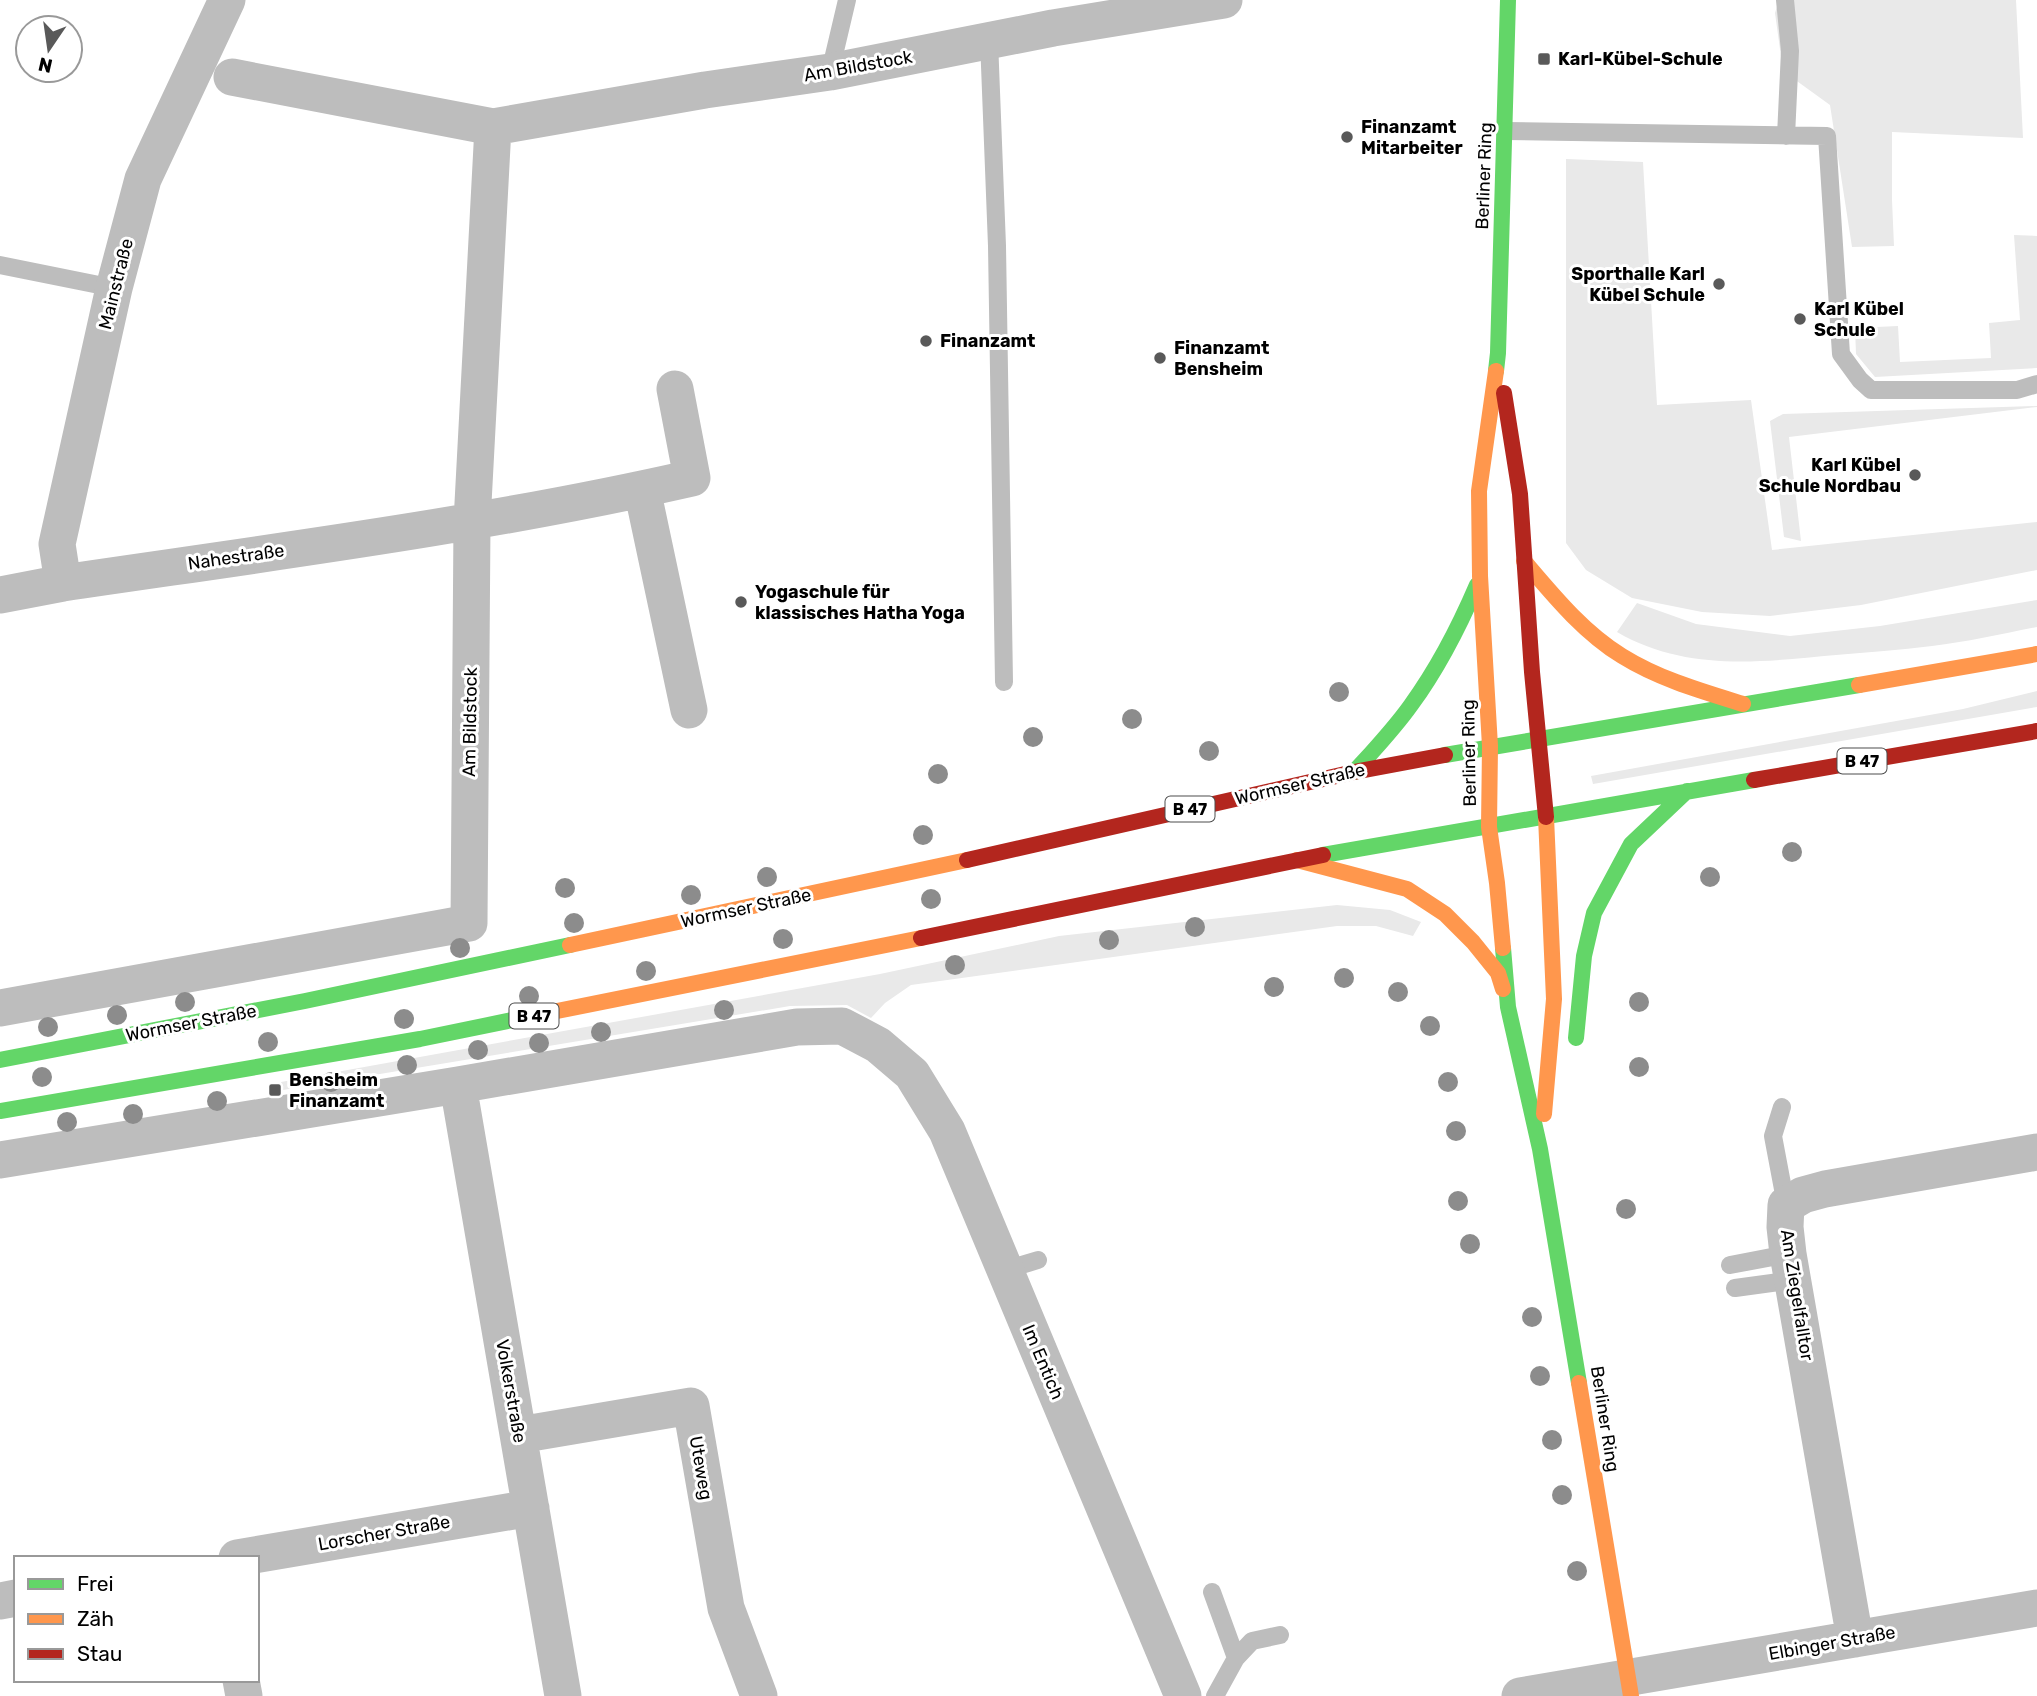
<svg xmlns="http://www.w3.org/2000/svg" width="2037" height="1696" viewBox="0 0 2037 1696" font-family="Rubik,sans-serif">
	<rect width="100%" height="100%" fill="#fff"/>
	<path fill="#e9e9e9" d="M1779 0H2016L2023 138 1892 132V200L1894 246 1852 247 1830 105 1783 71 1775 13Z
		M1566 159 1643 162 1657 405 1751 400 1772 550 2037 522V570L1861 605 1770 616 1702 612 1632 598 1586 570 1566 543Z
		M2014 235 2037 236V368L1875 377 1856 354 1855 328 1898 326 1900 362 1991 358 1989 323 2020 320Z
		M2037 406V407L1789 437 1801 541 1784 537 1770 421 1783 414Z
		M2037 600V627C2002 634 1967 642 1932 646 1900 650 1868 652 1836 655 1760 662 1686 672 1617 632L1637 603 1696 624 1790 636 1880 626Z
		M2037 691V707L1593 784 1591 776 1963 709Z
		M1337 905 1390 910 1421 922 1413 936 1376 926H1337L911 985 885 1003 871 1018 847 1005 790 1006 283 1090 281 1082 880 974 1059 936Z"/>
	<g fill="none" stroke-linecap="round" stroke-linejoin="round">
		<path stroke="#bdbdbd" stroke-width="18" d="M1785 0 1790 51 1786 136
			M989 40 997 246 1004 682
			M830 72 847 0
			M1505 131 1827 136 1841 354 1860 380 1871 390H2017L2037 384
			M0 265 114 288
			M1782 1107 1773 1136 1786 1205
			M1730 1265 1788 1254
			M1005 1270 1038 1260
			M1735 1288 1794 1280
			M1212 1592 1236 1658 1215 1696
			M1236 1658 1252 1641 1280 1635"/>
		<path stroke="#bdbdbd" stroke-width="37" d="M232 77 493 127
			M642 489 689 710
			M63 583 57 544 114 288 143 179 227 0
			M0 595 63 583C273 552 485 525 692 478L675 389
			M0 1008 469 923 472 522 493 127 705 90 830 72 1053 28 1224 0
			M458 1085 563 1696
			M0 1160 458 1085 797 1027 842 1026 878 1045 912 1074 947 1131 1183 1696
			M519 1435 691 1406 726 1608 759 1696
			M237 1558 531 1508
			M0 1601 16 1598
			M1855 1639 1788 1254 1785 1227 1786 1205 1803 1195 1825 1189 2037 1152
			M241 1680 244 1696
			M1520 1696 2037 1608"/>
		<path stroke="#63d668" stroke-width="16" d="M1496 371 1498 353 1508 0
			M1445 755 1859 685
			M1354 772C1374 750 1394 729 1411 705 1438 668 1459 627 1477 585
			M1323 855 1754 780
			M1503 948 1508 1007 1540 1149 1579 1383
			M1576 1038 1584 956 1594 913 1631 844 1687 791
			M0 1060 305 1001 570 945
			M0 1111 420 1039 537 1015"/>
		<path stroke="#ff974d" stroke-width="16" d="M1496 371 1479 491 1480 576 1490 746 1489 827 1497 883 1503 948
			M1524 561C1553 595 1583 632 1622 656 1659 679 1701 691 1743 704
			M1859 685 2037 654
			M1297 860 1407 889 1445 914 1473 942 1498 973 1503 989
			M570 945 967 860
			M537 1015 921 938
			M1544 1114 1554 999 1546 817
			M1579 1383 1631 1696"/>
		<path stroke="#b3261e" stroke-width="16" d="M1504 393 1520 494 1532 672 1546 817
			M1754 780 2037 731
			M967 860 1354 772 1445 755
			M921 938 1323 855"/>
	</g>
	<g fill="#8c8c8c">
		<circle cx="1339" cy="692" r="10"/>
		<circle cx="1132" cy="719" r="10"/>
		<circle cx="1033" cy="737" r="10"/>
		<circle cx="1209" cy="751" r="10"/>
		<circle cx="938" cy="774" r="10"/>
		<circle cx="923" cy="835" r="10"/>
		<circle cx="1792" cy="852" r="10"/>
		<circle cx="767" cy="877" r="10"/>
		<circle cx="1710" cy="877" r="10"/>
		<circle cx="565" cy="888" r="10"/>
		<circle cx="691" cy="895" r="10"/>
		<circle cx="931" cy="899" r="10"/>
		<circle cx="574" cy="923" r="10"/>
		<circle cx="1195" cy="927" r="10"/>
		<circle cx="783" cy="939" r="10"/>
		<circle cx="1109" cy="940" r="10"/>
		<circle cx="460" cy="948" r="10"/>
		<circle cx="955" cy="965" r="10"/>
		<circle cx="646" cy="971" r="10"/>
		<circle cx="1344" cy="978" r="10"/>
		<circle cx="1274" cy="987" r="10"/>
		<circle cx="1398" cy="992" r="10"/>
		<circle cx="529" cy="996" r="10"/>
		<circle cx="185" cy="1002" r="10"/>
		<circle cx="1639" cy="1002" r="10"/>
		<circle cx="724" cy="1010" r="10"/>
		<circle cx="117" cy="1015" r="10"/>
		<circle cx="404" cy="1019" r="10"/>
		<circle cx="1430" cy="1026" r="10"/>
		<circle cx="48" cy="1027" r="10"/>
		<circle cx="601" cy="1032" r="10"/>
		<circle cx="268" cy="1042" r="10"/>
		<circle cx="539" cy="1043" r="10"/>
		<circle cx="478" cy="1050" r="10"/>
		<circle cx="407" cy="1065" r="10"/>
		<circle cx="1639" cy="1067" r="10"/>
		<circle cx="42" cy="1077" r="10"/>
		<circle cx="331" cy="1082" r="10"/>
		<circle cx="1448" cy="1082" r="10"/>
		<circle cx="217" cy="1101" r="10"/>
		<circle cx="133" cy="1114" r="10"/>
		<circle cx="67" cy="1122" r="10"/>
		<circle cx="1456" cy="1131" r="10"/>
		<circle cx="1458" cy="1201" r="10"/>
		<circle cx="1626" cy="1209" r="10"/>
		<circle cx="1470" cy="1244" r="10"/>
		<circle cx="1532" cy="1317" r="10"/>
		<circle cx="1540" cy="1376" r="10"/>
		<circle cx="1552" cy="1440" r="10"/>
		<circle cx="1562" cy="1495" r="10"/>
		<circle cx="1577" cy="1571" r="10"/>
	</g>
	<g fill="#595959" stroke="#fff" stroke-width="2.5">
		<rect x="1537" y="52" width="14" height="14" rx="3.5"/>
		<circle cx="1347" cy="137" r="7"/>
		<circle cx="1719" cy="284" r="7"/>
		<circle cx="1800" cy="319" r="7"/>
		<circle cx="926" cy="341" r="7"/>
		<circle cx="1160" cy="358" r="7"/>
		<circle cx="1915" cy="475" r="7"/>
		<circle cx="741" cy="602" r="7"/>
		<rect x="268" y="1083" width="14" height="14" rx="3.5"/>
	</g>
	<g text-anchor="middle" stroke-width="6" stroke-linejoin="round" paint-order="stroke">
		<g fill="#fff" stroke="#4c4c4c" stroke-width="2">
			<rect x="1837.5" y="748.5" width="49" height="25" rx="5"/>
			<rect x="1165.5" y="796.5" width="49" height="25" rx="5"/>
			<rect x="509.5" y="1003.5" width="49" height="25" rx="5"/>
		</g>
		<g font-size="16" font-weight="bold" fill="#000">
			<text x="1862" y="767">B 47</text>
			<text x="1190" y="815">B 47</text>
			<text x="534" y="1022">B 47</text>
		</g>
		<g font-size="18" font-weight="bold" fill="#000" stroke="#fff" text-anchor="start">
			<text x="1558" y="65">Karl-Kübel-Schule</text>
			<text x="1361" y="133">Finanzamt<tspan x="1361" dy="21">Mitarbeiter</tspan></text>
			<text x="1705" y="280" text-anchor="end">Sporthalle Karl<tspan x="1705" dy="21">Kübel Schule</tspan></text>
			<text x="1814" y="315">Karl Kübel<tspan x="1814" dy="21">Schule</tspan></text>
			<text x="940" y="347">Finanzamt</text>
			<text x="1174" y="354">Finanzamt<tspan x="1174" dy="21">Bensheim</tspan></text>
			<text x="1901" y="471" text-anchor="end">Karl Kübel<tspan x="1901" dy="21">Schule Nordbau</tspan></text>
			<text x="755" y="598">Yogaschule für<tspan x="755" dy="21">klassisches Hatha Yoga</tspan></text>
			<text x="289" y="1086">Bensheim<tspan x="289" dy="21">Finanzamt</tspan></text>
		</g>
		<g font-size="18" fill="#000" stroke="#fff">
			<text transform="translate(858 66) rotate(-10)" y="6">Am Bildstock</text>
			<text transform="translate(1484 176) rotate(-88)" y="6">Berliner Ring</text>
			<text transform="translate(116 284) rotate(-76)" y="6">Mainstraße</text>
			<text transform="translate(236 557) rotate(-8)" y="6">Nahestraße</text>
			<text transform="translate(470 722) rotate(-89)" y="6">Am Bildstock</text>
			<text transform="translate(1469 753) rotate(-91)" y="6">Berliner Ring</text>
			<text transform="translate(1300 784) rotate(-13)" y="6">Wormser Straße</text>
			<text transform="translate(746 908) rotate(-12)" y="6">Wormser Straße</text>
			<text transform="translate(191 1023) rotate(-11)" y="6">Wormser Straße</text>
			<text transform="translate(1797 1295) rotate(81)" y="6">Am Ziegelfalltor</text>
			<text transform="translate(1043 1362) rotate(67)" y="6">Im Entich</text>
			<text transform="translate(511 1391) rotate(80)" y="6">Volkerstraße</text>
			<text transform="translate(1605 1419) rotate(81)" y="6">Berliner Ring</text>
			<text transform="translate(701 1468) rotate(80)" y="6">Uteweg</text>
			<text transform="translate(384 1533) rotate(-10)" y="6">Lorscher Straße</text>
			<text transform="translate(1832 1643) rotate(-10)" y="6">Elbinger Straße</text>
		</g>
	</g>
	<rect x="14" y="1556" width="245" height="126" fill="#ffffff" stroke="#999999" stroke-width="2"/>
	<rect x="28" y="1579" width="35" height="10" fill="#63d668" stroke="#999999" stroke-width="2"/>
	<text x="77" y="1591" font-size="21" fill="#000000">Frei</text>
	<rect x="28" y="1614" width="35" height="10" fill="#ff974d" stroke="#999999" stroke-width="2"/>
	<text x="77" y="1626" font-size="21" fill="#000000">Zäh</text>
	<rect x="28" y="1649" width="35" height="10" fill="#b3261e" stroke="#999999" stroke-width="2"/>
	<text x="77" y="1661" font-size="21" fill="#000000">Stau</text>
	<g transform="translate(49 49) rotate(193)"><circle r="33" fill="#ffffff" stroke="#999999" stroke-width="2"/>
	<path d="M0-5L12 26L0 18L-12 26Z" fill="#595959"/>
	<text y="-10" font-size="19" font-weight="bold" text-anchor="middle" fill="#000000">N</text>
	</g>
</svg>
